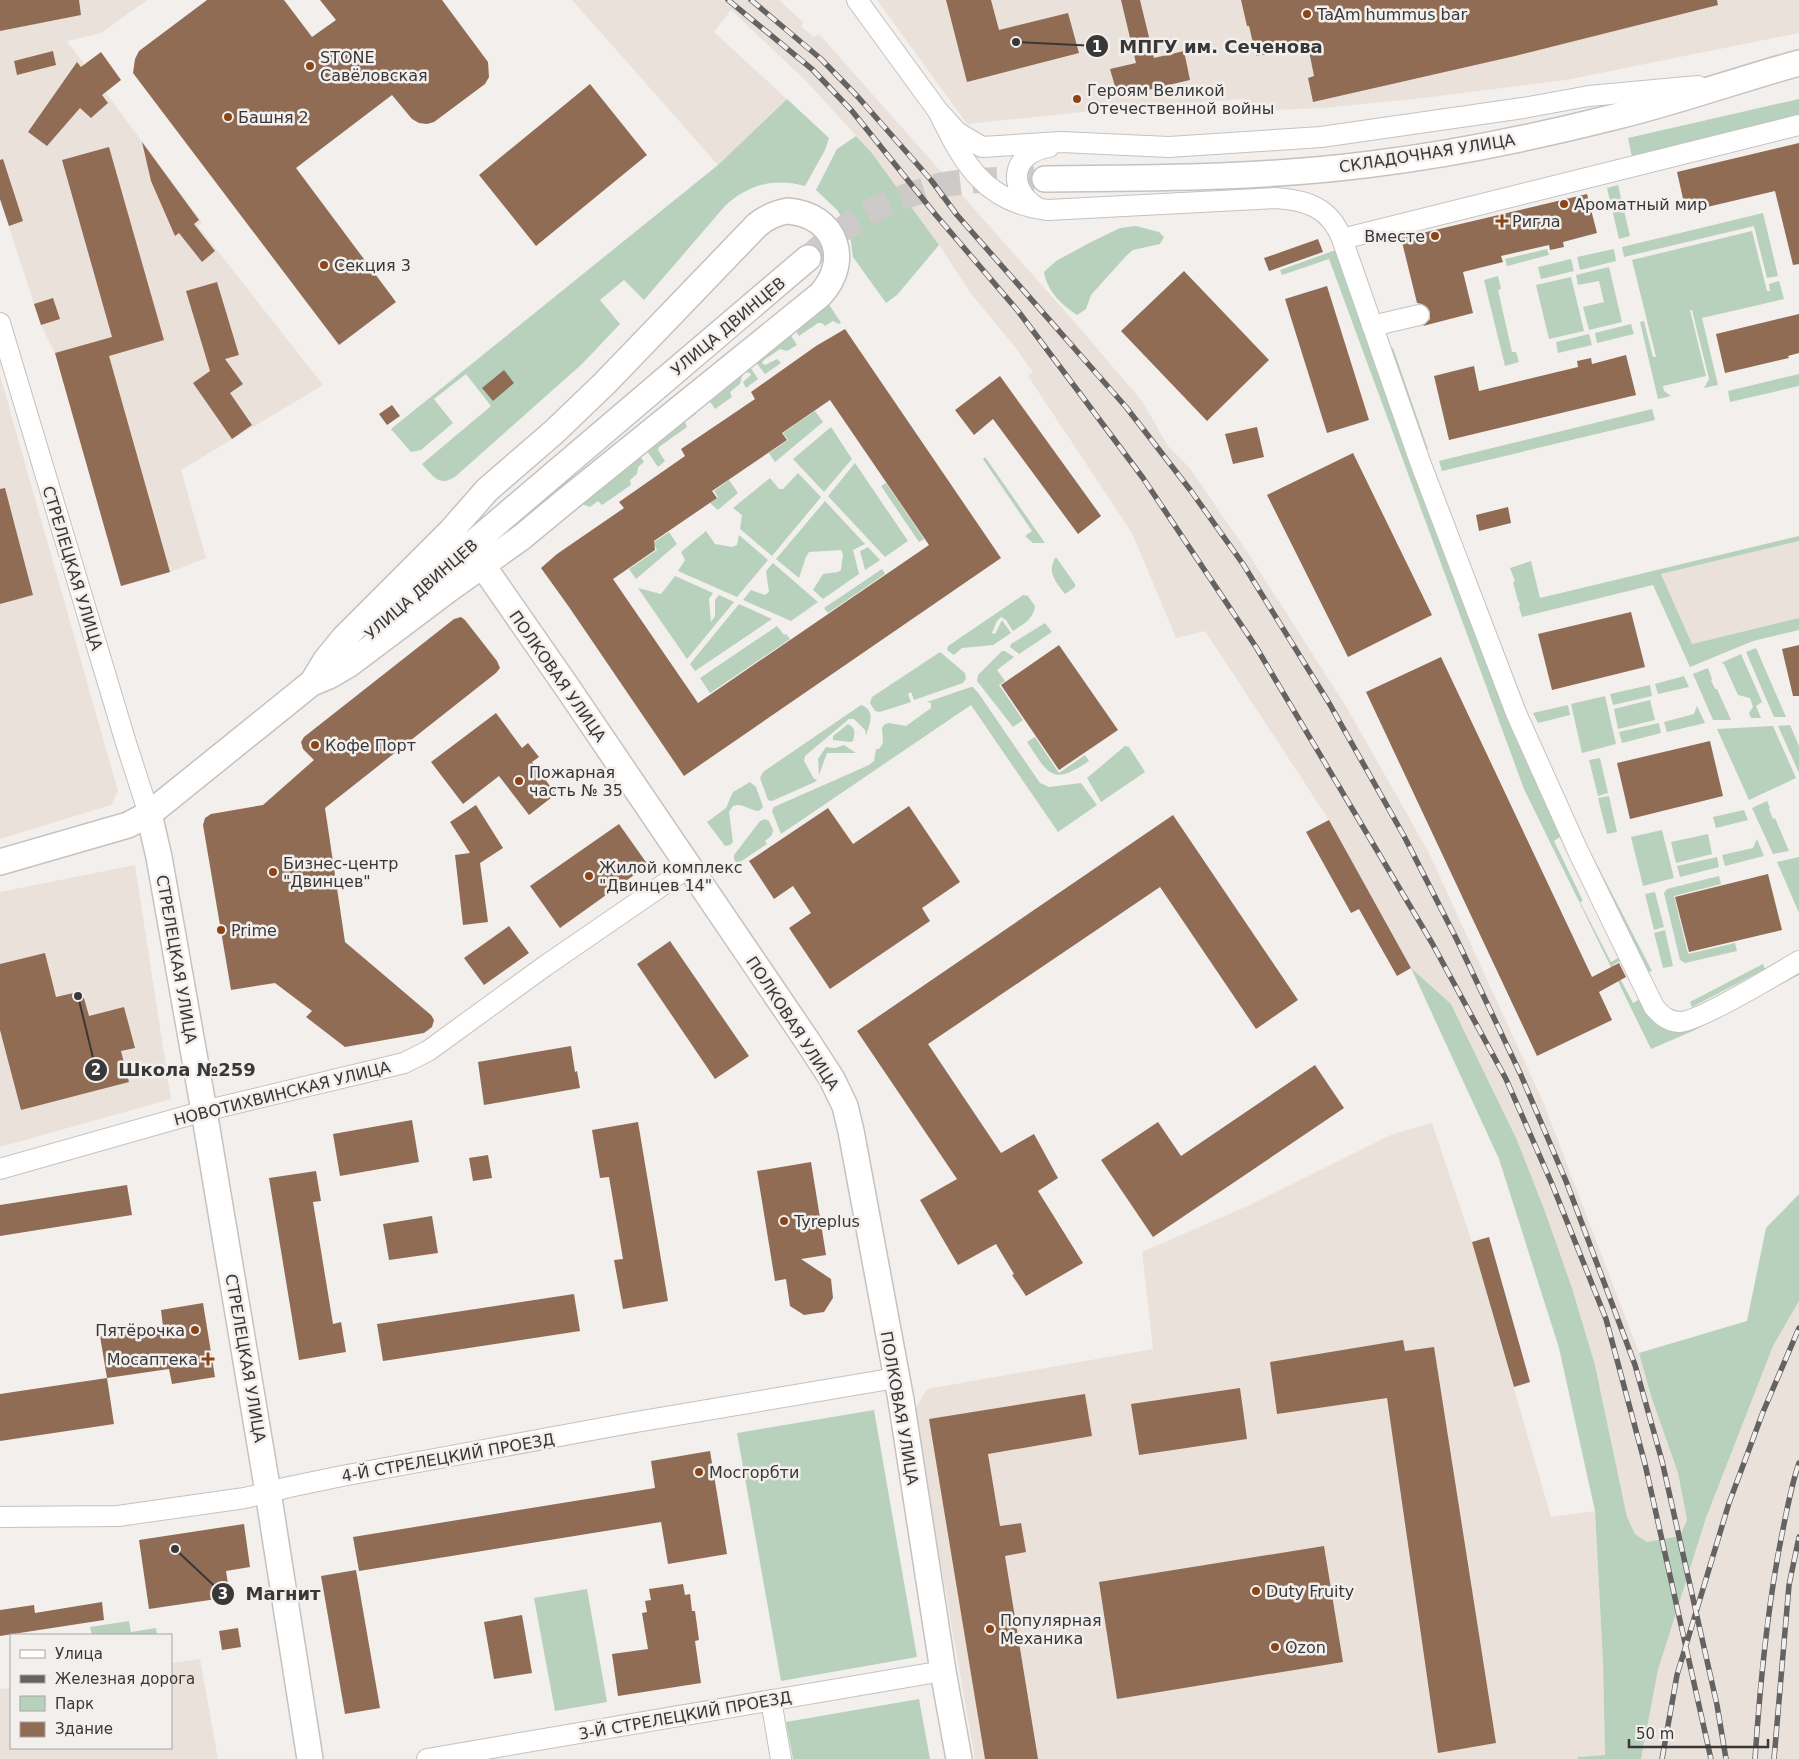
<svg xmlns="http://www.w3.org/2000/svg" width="1799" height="1759" viewBox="0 0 1799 1759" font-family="'DejaVu Sans',sans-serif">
	<rect width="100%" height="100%" fill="#f2efed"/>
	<path fill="#ebe1db" d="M0 0H147L101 33 67 41 202 222 198 226 323 385 181 470 206 558 170 572 121 586 55 353 41 325 0 200Z
		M572 0H779L804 23 801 26 813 37 819 34 1078 326 1142 401 1168 446 1189 467 1248 553 1347 708 1429 853 1544 1104 1639 1353 1651 1396 1678 1473 1687 1521 1680 1536 1647 1542 1635 1534 1627 1517 1595 1365 1572 1288 1517 1140 1451 1004 1411 968 1329 820 1205 631 1176 638 1132 533 1028 376 1033 372 1015 347 972 295 939 245 871 152 806 81 731 10 714 32 787 99 718 165Z
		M877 0H1799V33L1566 80 1423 98 1323 108 1252 111 1245 99 1121 108 967 124Z
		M0 375 118 791 111 805 0 839Z
		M1799 541V618L1692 644 1661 574Z
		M135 865 171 1099 0 1147V892Z
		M1432 1123 1472 1242 1551 1517 1595 1511 1603 1661 1605 1755 1578 1757V1759H975L914 1411 927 1389 1153 1349 1142 1252 1250 1205 1393 1134Z
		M1799 1301V1759H1641L1658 1670 1706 1518 1773 1346Z
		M200 1659 218 1759H0V1689L11 1688V1748H171V1663Z"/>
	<path fill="#b8d1bd" d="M787 99 829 138 825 150 805 186C774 178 749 184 725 206L644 300 624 280 600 300 620 324 582 364 456 476C439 488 433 476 422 464L491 406 466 374 434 399 453 423 421 450 411 452 391 429 718 165Z
		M1799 99V117L1632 157 1628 138Z
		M856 136 871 152 939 245 897 295 886 303 853 257 850 235 845 222 837 210 816 190 837 149Z
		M1618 185 1630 236 1619 239 1607 188Z
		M1763 213 1778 276 1767 278 1754 226 1624 257 1622 247Z
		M1136 226 1159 232 1164 237 1160 244 1133 250 1127 255 1091 295 1086 309 1077 315C1062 305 1047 291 1044 272L1056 261 1091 242 1120 228Z
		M1752 231 1767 291H1770L1769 284 1779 281 1784 299 1702 318 1718 385 1704 388 1709 379 1692 310H1690L1706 376 1663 386 1664 391 1671 396 1658 399 1640 322 1644 321 1653 357H1656L1632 260Z
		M1547 249 1549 255 1507 266 1505 259Z
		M1614 249 1616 261 1580 270 1577 257Z
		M1333 251H1336L1446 560 1496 687 1560 837 1554 841 1583 901 1580 902 1611 962 1618 958 1620 961 1613 965 1633 1003 1640 999 1666 1027 1799 970V975L1695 1030 1651 1049 1524 789 1329 259 1282 275 1280 270Z
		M1571 259 1574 271 1541 279 1538 267Z
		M1609 267 1622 322 1589 330 1583 307 1604 302 1599 281 1578 285 1576 275Z
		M1498 276 1501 289 1498 290 1512 352H1516L1519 362 1505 366 1484 280Z
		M1571 277 1584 331 1549 339 1536 285Z
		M828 303 841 323 839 324 833 321 825 326 822 323H818L799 336 795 330Z
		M1631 324 1634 334 1597 343 1595 333Z
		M790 334 797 345 787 351 780 349 764 360 762 363 765 365 777 359 781 363 765 374 756 362Z
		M1589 334 1592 345 1558 353 1556 342Z
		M1393 348 1428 449 1425 450 1390 349Z
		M750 367 758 379 746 388 743 382 751 375 750 373 746 372 742 376 740 384 730 392 732 397 715 409 709 400Z
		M1799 374V386L1730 402 1728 391Z
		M1652 409 1655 420 1442 471 1439 461Z
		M696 411V414L685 422 687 427 659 447 658 450 665 461 658 467 647 451Z
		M815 411 823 422 775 462 769 453 788 440 783 433Z
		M831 427 852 459 824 492 793 459Z
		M640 456 644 462 638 467 637 474 630 480 631 485 602 505 598 501 590 507 582 504Z
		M985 457 1045 543H1033L1025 536 1032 531 983 459Z
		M855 463 908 541 885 557 828 496Z
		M798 473 821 497 772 556 740 529 742 515 733 508 770 478 779 489H783Z
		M729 480 738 493 718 510 710 503 718 497 714 491Z
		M886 483 924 539 919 542 881 486Z
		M825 501 865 544 853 550 859 574 823 599 813 590 823 574 838 572 841 570 843 554 841 550 809 552 806 557 799 578 776 559Z
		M706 531 715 544 732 547 737 545 739 535 768 560 737 597 678 571 685 560 681 552Z
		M669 532 677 544 636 579 629 569 657 550 653 543Z
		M1799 536V541L1661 574 1692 644 1799 618V630L1753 641 1690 667 1653 585 1522 617 1519 607 1520 604 1518 601 1513 582 1515 581 1510 568 1531 561 1540 598Z
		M868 547 880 560 865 570 860 551Z
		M1056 557 1075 584V587L1065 594C1056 582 1046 572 1056 557Z
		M773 563 818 602 791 621 743 600 751 590 765 595 769 592 766 571Z
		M882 569 885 574 828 613 824 608Z
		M675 576 713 593 709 599 711 622 715 616V600L719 595 734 602 687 659 638 588 661 594Z
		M1023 595 1028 596 1035 606C1034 619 1023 624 1013 631L1006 620 1001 617 997 621 992 633 995 634 1002 620 1011 633 993 645 962 648 954 655 947 650 948 646Z
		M739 604 772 619 695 671 690 664Z
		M1045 623 1052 632 1019 654 1010 647 1011 644Z
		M777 626 784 635 786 634 790 639 710 693 700 678Z
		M1756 648 1786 717H1774L1746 652Z
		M1002 651H1005L1014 657 997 670 1005 681 999 685 1023 720 1013 727 977 681 978 675Z
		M940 652 965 673 966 679 963 683 914 700 911 692 908 694 911 702 880 712 875 711 870 703 872 697Z
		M1741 654 1762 702 1756 706 1761 718H1751L1749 713 1753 707 1750 698 1738 695 1724 664 1721 663Z
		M1708 668 1712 679 1711 680 1715 689H1717L1731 720H1713L1693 674Z
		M1684 676 1689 687 1658 694 1655 684Z
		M1650 685 1652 696 1613 705 1610 694Z
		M971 687H973L979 694 1040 783 1049 787 1081 783 1097 805 1058 832 971 705 781 834 772 811 774 807 869 765 874 761 876 749H879L883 743 882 728 885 724 889 723 906 726 931 708V703L927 702Z
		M1605 696 1616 744 1582 753 1571 704Z
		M1650 700 1655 720 1618 729 1614 709Z
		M861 705C876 710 870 724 866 735L865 730 854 719H849L805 756 804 761 814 779H817L815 782 772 801 768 800 760 778 763 772Z
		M1568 705 1570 715 1538 723 1533 713Z
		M1697 706 1705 723 1667 732 1664 722 1694 714Z
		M1659 723 1661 733 1622 743 1619 732Z
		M848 724C856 728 855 733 853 741L850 742 833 740V736Z
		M1790 725 1799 746V773L1778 726Z
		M1773 726 1796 778 1749 800 1717 729Z
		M1035 737 1059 773 1085 755 1089 761C1052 786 1049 775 1027 742Z
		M844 745 856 753H827L819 775 818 759 826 747 835 748Z
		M1125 746 1129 747 1145 772 1101 802 1087 778Z
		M1600 758 1608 793 1598 796 1589 760Z
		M750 782 756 787 763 807 759 811C750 811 742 802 733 806L729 812 733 842 730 845 725 846 707 822 726 808 733 792Z
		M1609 796 1617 832 1607 834 1598 798Z
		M1767 801 1770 808 1769 809 1773 819 1775 818 1789 851 1773 854 1752 808Z
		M1744 810 1748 820 1716 828 1713 817Z
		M765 819 769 821 773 830 772 835 765 841 767 844 737 864 734 859V855L760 821Z
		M1662 830 1674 878 1643 886 1631 837Z
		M1708 834 1712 854 1676 863 1671 842Z
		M1757 839 1764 856 1725 866 1722 855 1753 848Z
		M1588 847 1652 971 1648 972 1584 848Z
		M1717 857 1719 867 1680 877 1677 866Z
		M1799 857V913L1777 862Z
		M1719 876 1721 884 1674 896 1688 954 1735 943 1737 951 1685 963 1680 960 1664 893 1667 889Z
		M1655 892 1664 927 1654 930 1645 894Z
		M1665 930 1673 966 1663 968 1654 933Z
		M1763 964 1765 969 1692 1007 1690 1002Z
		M1411 968 1451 1004 1517 1140 1544 1209 1572 1288 1595 1365 1627 1517 1635 1534 1647 1542 1680 1536 1687 1520 1678 1473 1651 1396 1639 1353 1747 1321 1766 1228 1799 1194V1301L1773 1346 1706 1518 1658 1670 1641 1759H1578V1757L1605 1755 1603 1661 1595 1511 1559 1348 1499 1159Z
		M874 1410 917 1657 781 1681 737 1433Z
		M587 1589 607 1702 555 1711 534 1598Z
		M129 1621 131 1632 156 1628 157 1635H92L90 1627Z
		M919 1699 930 1759H793L786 1722Z"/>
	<path fill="#906c55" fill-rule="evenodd" d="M0 0H79L81 15 0 31Z
		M207 0H284L312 37 336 20 320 0H442L488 62 489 77 485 84 434 122 427 124 419 123 412 119 392 95 296 168 396 302 339 345 133 73 135 59 139 51Z
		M946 0H991L999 30 1068 13 1079 53 967 82Z
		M1121 0H1140L1154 58 1184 51 1190 80 1118 97 1110 69 1136 63Z
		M1241 0H1717L1718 5 1515 56 1313 102 1308 78 1314 76 1308 46 1256 56 1249 26H1247Z
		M53 51 56 65 17 75 14 61Z
		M101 52 121 80 102 95 108 103 91 118 80 108 47 146 28 132 77 62 81 67Z
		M590 84 647 155 536 246 479 175Z
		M142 142 199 220 194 224 215 251 202 262 179 233 175 236 151 181Z
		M1799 143V264L1793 265 1775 191 1686 212 1677 172Z
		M109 147 164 340 109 356 170 572 121 586 55 353 112 337 62 160Z
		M3 159 23 221 9 226 0 199V160Z
		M1587 194 1597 233 1563 242 1564 247 1550 250 1549 245 1501 256 1503 262 1463 272 1473 313 1423 326 1430 319V312L1427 307 1422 304 1417 303 1401 238Z
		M1318 239 1323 252 1269 271 1264 258Z
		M1184 271 1269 360 1207 421 1121 331Z
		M217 282 239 355 225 359 243 384 230 393 252 425 232 439 193 383 210 371 186 291Z
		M1327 286 1369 420 1327 433 1285 299Z
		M53 298 60 319 41 325 34 304Z
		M1799 314V353L1788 356 1789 358 1725 373 1716 334Z
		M845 329 1001 558 684 776 569 607 541 568 557 554 624 508 619 502 685 456 681 449 755 399 751 392 816 346ZM830 400 929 545 698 703 613 579 655 550 654 541 717 498 712 491 787 440 782 433Z
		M1626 355 1636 395 1449 440 1434 376 1474 366 1479 391 1578 367 1577 361 1591 358 1592 364Z
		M504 370 514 383 493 401 482 388Z
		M1000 376 1101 516 1078 534 993 419 974 435 955 410Z
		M392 405 400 416 387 425 379 414Z
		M1257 427 1264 457 1233 464 1225 434Z
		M1353 453 1432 615 1348 657 1267 495Z
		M5 488 33 595 0 604V489Z
		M1508 507 1511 523 1479 531 1476 515Z
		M1631 612 1645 667 1552 690 1538 634Z
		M461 617 465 620 497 661 500 668 496 673 325 808 345 942 431 1015 434 1020 432 1027 424 1033 345 1047 306 1017 312 1011 275 983 231 990 203 825 205 818 211 814 263 805 314 760 303 749 301 742 304 737 454 619Z
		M1059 645 1118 730 1059 770 1001 685Z
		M1799 645V696H1793L1782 649Z
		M1441 657 1592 977 1619 963 1626 977 1599 992 1612 1020 1537 1056 1366 692Z
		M496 713 522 748 528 743 539 757 532 762 556 794 529 815 499 776 463 804 431 762Z
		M1710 741 1723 796 1630 819 1617 763Z
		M476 805 503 848 480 863 488 922 463 925 455 855 470 853 450 822Z
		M909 806 960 882 922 908 930 921 830 989 789 928 811 913 793 886 774 899 749 861 828 808 853 844Z
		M1173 815 1298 1000 1256 1029 1160 887 928 1044 1001 1153 1034 1134 1058 1178 1038 1191 1083 1263 1026 1296 1012 1275 1014 1274 996 1244 958 1265 920 1200 957 1179 857 1031Z
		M1329 820 1411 968 1397 976 1359 909 1351 913 1306 832Z
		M619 824 648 865 560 928 530 886Z
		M1768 874 1782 930 1689 952 1675 897Z
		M509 926 529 953 484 985 464 958Z
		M670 941 749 1056 715 1079 637 964Z
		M45 953 56 997 82 991 89 1016 124 1007 135 1048 121 1051 129 1082 21 1110 0 1030V964Z
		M571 1046 575 1072 577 1071 580 1088 484 1105 478 1062Z
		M1315 1065 1344 1108 1153 1237 1101 1160 1158 1122 1181 1156Z
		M412 1120 419 1162 340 1176 333 1134Z
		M638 1122 668 1301 623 1309 614 1260 623 1259 609 1177 600 1178 592 1130Z
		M488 1155 492 1178 473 1181 469 1158Z
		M811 1162 826 1255 801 1259 831 1279 833 1298 824 1312 804 1315 790 1306 786 1279 775 1281 757 1171Z
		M316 1171 321 1201 313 1202 333 1324 341 1322 346 1352 299 1360 269 1178Z
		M127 1185 132 1215 0 1236V1205Z
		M432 1216 438 1253 389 1260 383 1224Z
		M1489 1237 1530 1382 1514 1387 1472 1242Z
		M574 1294 580 1331 383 1361 377 1324Z
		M203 1303 215 1377 172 1384 169 1369 107 1378 100 1336 163 1327 161 1310Z
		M1403 1340 1405 1351 1434 1347 1496 1743 1438 1753 1387 1398 1277 1414 1270 1362Z
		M107 1378 114 1424 0 1441V1394Z
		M1240 1388 1247 1439 1139 1455 1131 1404Z
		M1085 1394 1092 1436 988 1454 1000 1526 1021 1523 1026 1552 1005 1556 1038 1759H985L929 1419Z
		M710 1451 727 1554 668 1564 661 1522 359 1571 353 1537 655 1488 651 1461Z
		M244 1524 250 1567 226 1571 230 1597 149 1609 139 1540Z
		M1324 1546 1343 1662 1117 1699 1099 1582Z
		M356 1570 380 1708 345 1714 321 1576Z
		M683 1584 685 1595 690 1594 692 1611H695L699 1640 695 1641 701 1683 618 1696 612 1654 648 1649 642 1613 647 1612 645 1601 651 1600 649 1589Z
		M102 1602 104 1620 0 1636V1610L34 1605 35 1613Z
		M522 1615 532 1673 494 1679 484 1622Z
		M238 1628 241 1647 222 1650 219 1631Z"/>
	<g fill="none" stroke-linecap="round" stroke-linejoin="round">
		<path stroke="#cdcac9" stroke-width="25" stroke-dasharray="25 12" stroke-linecap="butt" d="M808 258C843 226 870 207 916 193 924 190 933 187 941 185 976 179 1010 179 1045 179"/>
		<g stroke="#c5c2c0" stroke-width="22">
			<path id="minor" d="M857 0 938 111 957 132 982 147 1061 142 1169 147 1321 137 1523 108 1589 96 1698 86
				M938 111C963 163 985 203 1048 210L1275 198C1306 200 1330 207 1342 239L1420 462 1516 713 1578 851 1654 1007C1662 1016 1667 1021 1679 1022 1696 1023 1779 973 1799 961
				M1038 208C1006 189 1011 153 1049 147
				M1342 239 1799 125
				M0 323 126 743 149 814
				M1372 326 1419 315
				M0 1169 204 1111 404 1063 428 1051 545 966 689 867
				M0 1517 118 1516 245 1498 289 1487 342 1476 630 1423 896 1378
				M771 1700 781 1759
				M427 1759 943 1671"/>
		</g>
		<g stroke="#c5c2c0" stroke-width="28">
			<path id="tertiary" d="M1045 179C1154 178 1264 178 1372 164 1453 154 1535 137 1614 117 1676 102 1737 80 1799 63
				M788 211C836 215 852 261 820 295L563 503 522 537 449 589 348 665 329 676 312 683 326 660 344 638 451 531 487 490 554 432 605 383 757 225C767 217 775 213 788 211Z
				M478 539V549L483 566 567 687 808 1042 832 1079 845 1106 851 1131 901 1400 943 1671 959 1759
				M413 597 478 539 808 258
				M149 814 159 857 204 1111 268 1492 310 1759
				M0 862 128 825 149 814 324 673"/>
		</g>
		<use href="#minor" stroke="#fff" stroke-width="20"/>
		<use href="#tertiary" stroke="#fff" stroke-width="25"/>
		<g stroke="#656262" stroke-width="5.5">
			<path id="rail" d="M728 0 812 69 852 111 935 214 1018 311 1084 399 1143 478 1256 647 1432 943 1506 1079 1552 1184 1606 1319 1645 1464 1711 1759
				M751 0 821 59 858 97 931 180 957 215 1126 407 1191 491 1243 564 1329 703 1404 836 1457 940 1520 1073 1566 1181 1635 1365 1662 1461 1717 1705 1726 1759
				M1662 1759 1677 1675 1729 1503 1763 1412 1799 1328
				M1755 1759C1760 1684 1767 1608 1782 1534 1787 1510 1791 1486 1799 1463
				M1774 1759 1789 1585 1799 1537"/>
		</g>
		<use href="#rail" stroke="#f2efed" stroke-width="4" stroke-dasharray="11" stroke-linecap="butt"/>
	</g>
	<g fill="#8a4619" stroke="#f2efed" stroke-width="2">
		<circle cx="1307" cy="14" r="5"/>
		<circle cx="310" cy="66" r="5"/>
		<circle cx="1077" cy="99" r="5"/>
		<circle cx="228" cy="117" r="5"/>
		<circle cx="1564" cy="204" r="5"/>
		<path d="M1499.5 213.5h5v5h5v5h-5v5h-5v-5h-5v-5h5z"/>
		<circle cx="1435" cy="236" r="5"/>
		<circle cx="324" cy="265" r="5"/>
		<circle cx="315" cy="745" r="5"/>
		<circle cx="519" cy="781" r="5"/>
		<circle cx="273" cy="872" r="5"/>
		<circle cx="589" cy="876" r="5"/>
		<circle cx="221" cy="930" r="5"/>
		<circle cx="784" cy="1221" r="5"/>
		<circle cx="195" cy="1330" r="5"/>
		<path d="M205.5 1351.5h5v5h5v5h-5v5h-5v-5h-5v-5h5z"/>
		<circle cx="699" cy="1472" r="5"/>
		<circle cx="1256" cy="1591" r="5"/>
		<circle cx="990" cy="1629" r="5"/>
		<circle cx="1275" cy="1647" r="5"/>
	</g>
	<g text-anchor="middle" stroke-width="5" stroke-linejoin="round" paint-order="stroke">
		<g font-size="16" fill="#393737" stroke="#f2efed" text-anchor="start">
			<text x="1317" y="20">TaAm hummus bar</text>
			<text x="320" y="63">STONE<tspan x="320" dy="18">Савёловская</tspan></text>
			<text x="1087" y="96">Героям Великой<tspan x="1087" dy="18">Отечественной войны</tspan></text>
			<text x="238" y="123">Башня 2</text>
			<text x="1574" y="210">Ароматный мир</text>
			<text x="1512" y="227">Ригла</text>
			<text x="1425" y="242" text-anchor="end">Вместе</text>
			<text x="334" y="271">Секция 3</text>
			<text x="325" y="751">Кофе Порт</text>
			<text x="529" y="778">Пожарная<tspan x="529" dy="18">часть № 35</tspan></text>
			<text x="283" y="869">Бизнес-центр<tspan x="283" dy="18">"Двинцев"</tspan></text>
			<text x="599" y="873">Жилой комплекс<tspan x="599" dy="18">"Двинцев 14"</tspan></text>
			<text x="231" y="936">Prime</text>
			<text x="794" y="1227">Tyreplus</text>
			<text x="185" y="1336" text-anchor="end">Пятёрочка</text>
			<text x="198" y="1365" text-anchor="end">Мосаптека</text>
			<text x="709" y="1478">Мосгорбти</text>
			<text x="1266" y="1597">Duty Fruity</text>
			<text x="1000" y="1626">Популярная<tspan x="1000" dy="18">Механика</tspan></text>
			<text x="1285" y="1653">Ozon</text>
		</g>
		<g font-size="16" fill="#393737" stroke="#f2efed">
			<text transform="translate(1427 153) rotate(-9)" y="6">СКЛАДОЧНАЯ УЛИЦА</text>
			<text transform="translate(728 326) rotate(-40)" y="6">УЛИЦА ДВИНЦЕВ</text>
			<text transform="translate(73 568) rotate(73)" y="6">СТРЕЛЕЦКАЯ УЛИЦА</text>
			<text transform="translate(421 589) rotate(-41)" y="6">УЛИЦА ДВИНЦЕВ</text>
			<text transform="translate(558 676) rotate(55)" y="6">ПОЛКОВАЯ УЛИЦА</text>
			<text transform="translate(177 959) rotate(80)" y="6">СТРЕЛЕЦКАЯ УЛИЦА</text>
			<text transform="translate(793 1023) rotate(57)" y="6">ПОЛКОВАЯ УЛИЦА</text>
			<text transform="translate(282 1093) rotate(-14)" y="6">НОВОТИХВИНСКАЯ УЛИЦА</text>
			<text transform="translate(246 1358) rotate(80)" y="6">СТРЕЛЕЦКАЯ УЛИЦА</text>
			<text transform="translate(900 1408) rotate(80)" y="6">ПОЛКОВАЯ УЛИЦА</text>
			<text transform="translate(448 1457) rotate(-10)" y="6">4-Й СТРЕЛЕЦКИЙ ПРОЕЗД</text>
			<text transform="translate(685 1715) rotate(-10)" y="6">3-Й СТРЕЛЕЦКИЙ ПРОЕЗД</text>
		</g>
	</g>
	<path fill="none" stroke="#393737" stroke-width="2" d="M1016 42L1097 46M78 996L96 1070M175 1549L223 1594"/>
	<g fill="#393737" stroke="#f2efed" stroke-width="2">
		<circle cx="1016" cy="42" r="5"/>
		<circle cx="78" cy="996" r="5"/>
		<circle cx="175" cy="1549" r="5"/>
		<circle cx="1097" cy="46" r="12"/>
		<circle cx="96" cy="1070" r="12"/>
		<circle cx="223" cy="1594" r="12"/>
	</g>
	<g font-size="15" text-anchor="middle" font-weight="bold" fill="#fff">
		<text x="1097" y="52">1</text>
		<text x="96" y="1075">2</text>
		<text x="223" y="1599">3</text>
	</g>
	<g font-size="18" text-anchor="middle" font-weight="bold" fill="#393737" stroke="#f2efed" stroke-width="5" stroke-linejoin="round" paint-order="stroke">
		<text x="1221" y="53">МПГУ им. Сеченова</text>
		<text x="187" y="1076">Школа №259</text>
		<text x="283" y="1600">Магнит</text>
	</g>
	<rect x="10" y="1634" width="162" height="115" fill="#f2efed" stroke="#a8a5a4"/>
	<rect x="20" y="1650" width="25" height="8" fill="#ffffff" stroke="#a8a5a4"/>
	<text x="55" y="1659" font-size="15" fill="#393737">Улица</text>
	<rect x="20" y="1675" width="25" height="8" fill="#656262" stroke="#a8a5a4"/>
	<text x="55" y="1684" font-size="15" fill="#393737">Железная дорога</text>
	<rect x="20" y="1696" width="25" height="15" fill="#b8d1bd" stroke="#a8a5a4"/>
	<text x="55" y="1709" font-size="15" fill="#393737">Парк</text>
	<rect x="20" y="1722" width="25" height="15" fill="#906c55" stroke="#a8a5a4"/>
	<text x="55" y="1734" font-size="15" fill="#393737">Здание</text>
	<path d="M1629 1739v8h139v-8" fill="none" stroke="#393737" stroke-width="2.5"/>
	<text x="1636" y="1739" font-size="15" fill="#393737" stroke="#f2efed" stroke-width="4" paint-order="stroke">50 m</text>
</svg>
